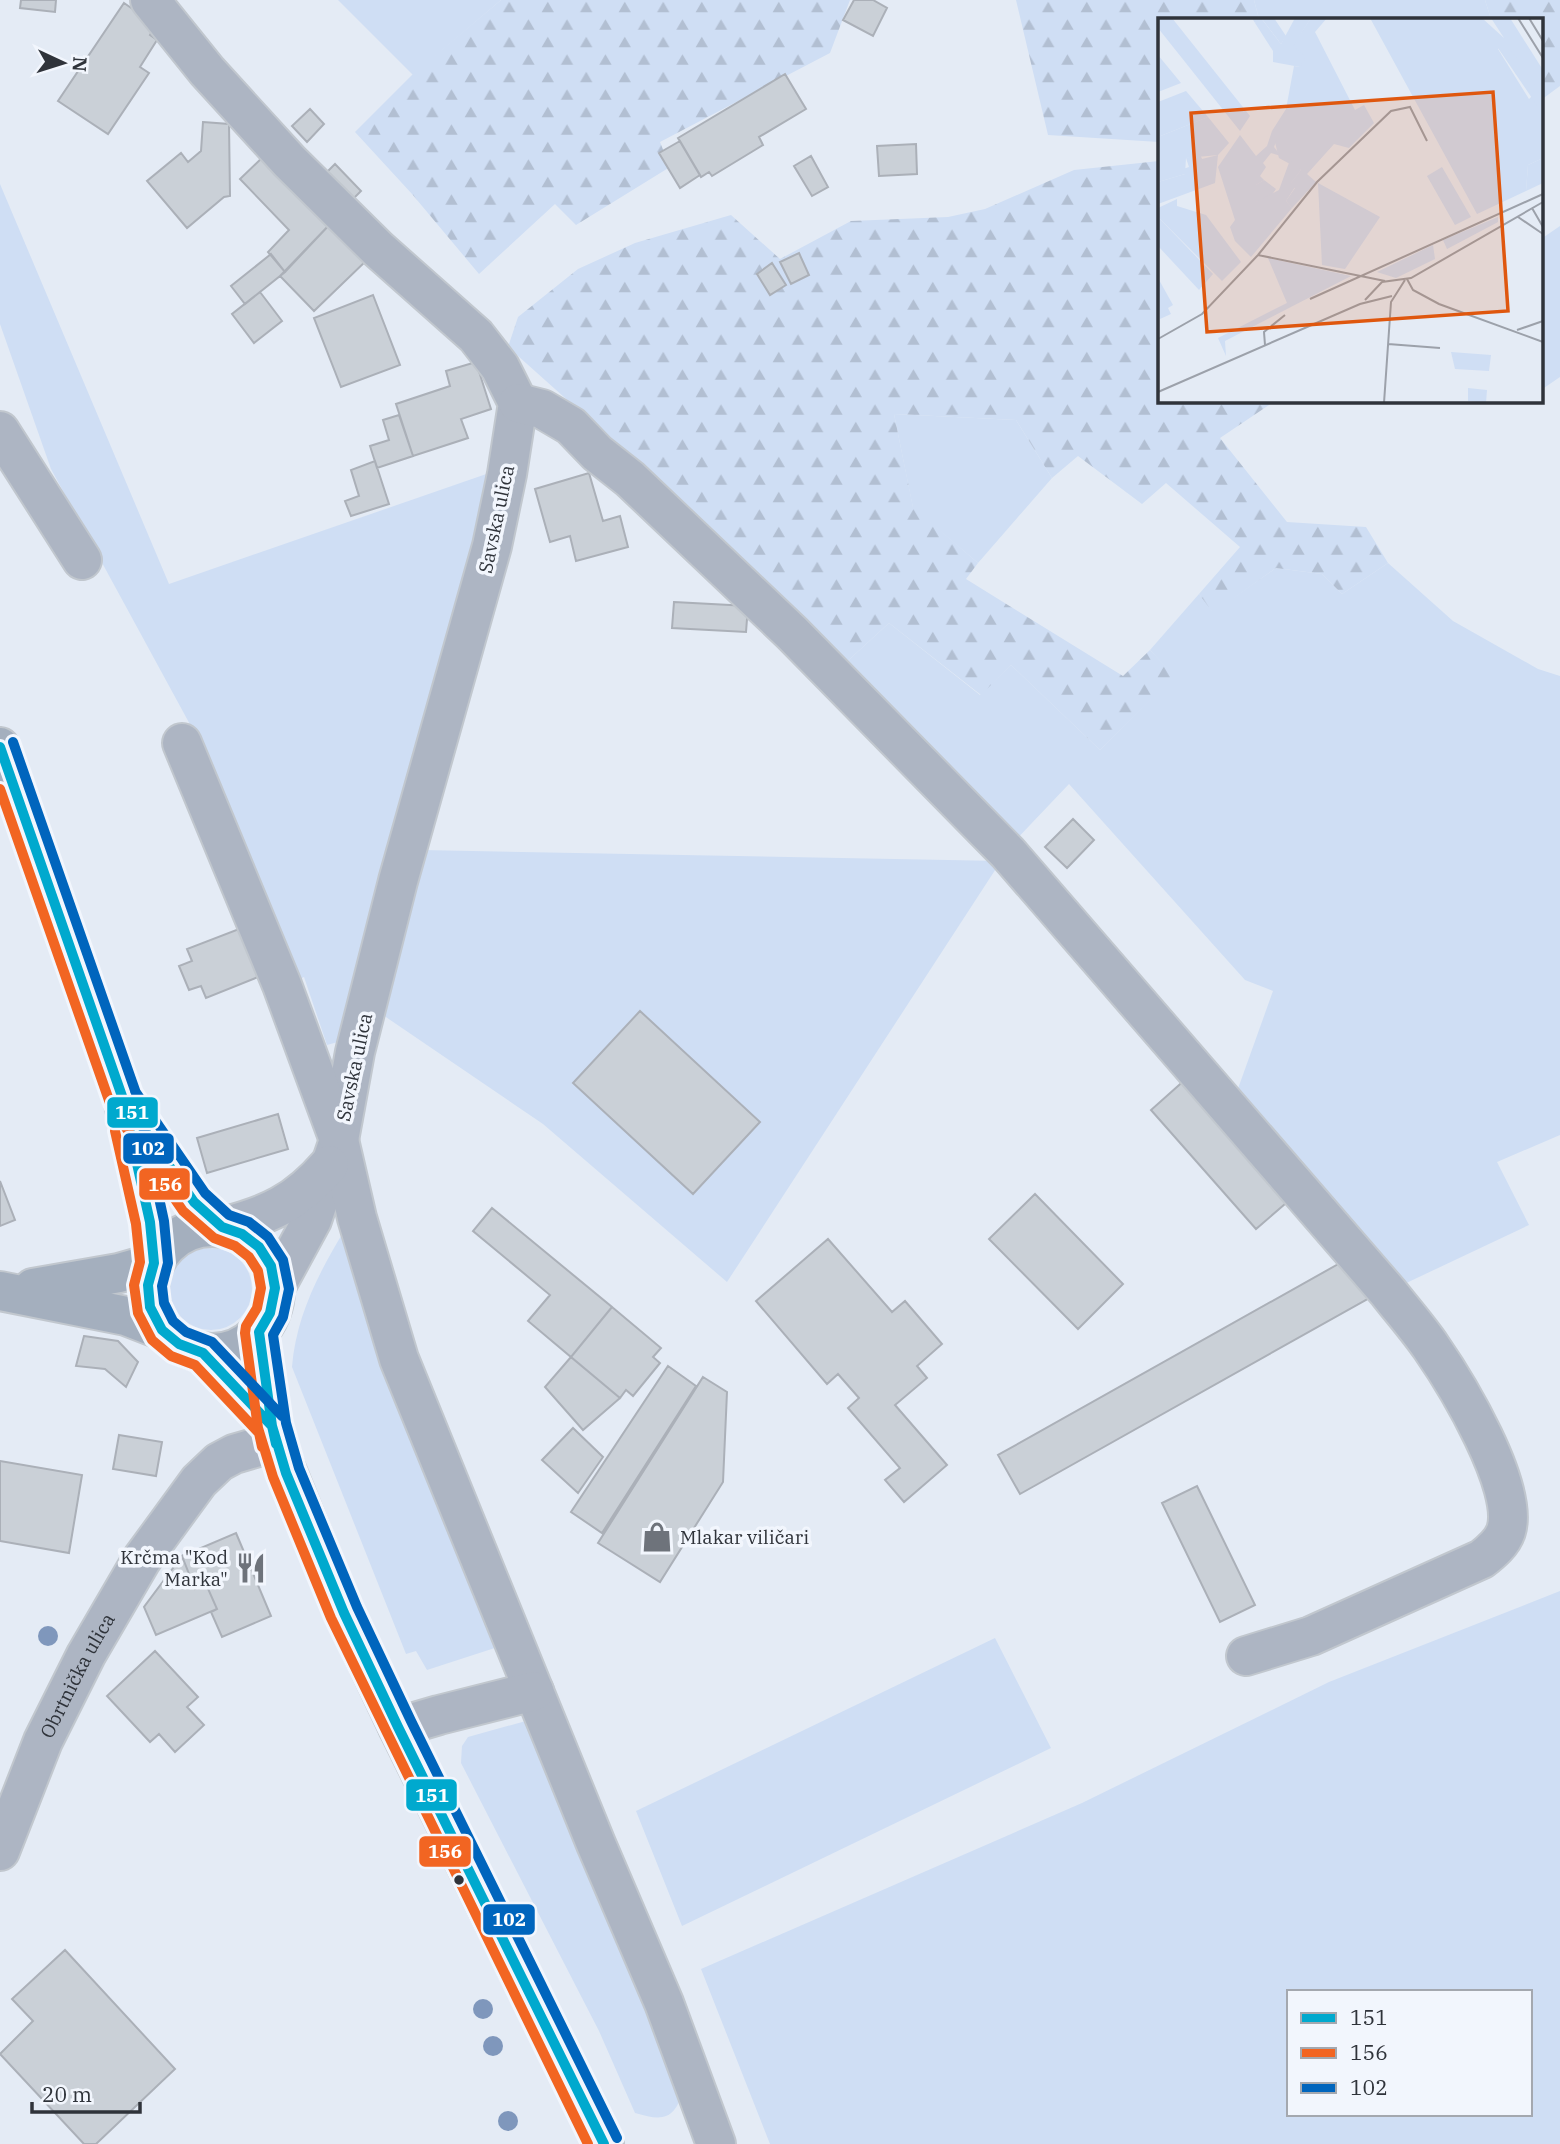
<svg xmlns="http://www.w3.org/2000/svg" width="1560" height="2144" viewBox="0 0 1560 2144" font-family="'IBM Plex Serif',serif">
	<defs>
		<pattern id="forest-firs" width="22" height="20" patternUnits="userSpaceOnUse" patternTransform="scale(1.75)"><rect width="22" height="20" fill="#cfdef4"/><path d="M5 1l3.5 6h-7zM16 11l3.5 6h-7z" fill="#b2bfd2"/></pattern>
	</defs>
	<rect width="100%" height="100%" fill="#e4ebf5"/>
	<path fill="#cfdef4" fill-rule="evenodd" d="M338 0H501L413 75Z
		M1254 0H1485L1491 19H1259Z
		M0 184 169 584 495 471 345 1040 327 1045 304 977 295 981 205 752 51 469 0 324Z
		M1560 226V377L1541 390V239Z
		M894 414 1016 420 1052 478 978 563 913 508Z
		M1388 563 1453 621 1538 669 1560 676V1135L1497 1162 1529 1225 1400 1286 1235 1097 1273 991 1245 980 1069 784 1012 844 840 668 889 623 980 695 1011 665 1100 750 1174 676 1150 650 1199 594 1213 612 1276 568 1322 574 1342 594Z
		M421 850 1001 861 727 1282 543 1124 377 1011Z
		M344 1231 356 1282 382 1355 504 1645 427 1670 416 1651 406 1654 292 1367C296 1317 318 1274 344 1231Z
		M170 1289a41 41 0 1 1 82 0a41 41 0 1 1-82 0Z
		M1560 1591V2144H770L701 1969 1082 1803 1329 1682ZM1289 1992H1530V2114H1289Z
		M995 1638 1051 1748 682 1926 636 1811Z
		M533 1719 684 2088C675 2119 665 2122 635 2113L599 2031 461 1763 462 1746 468 1737Z"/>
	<path fill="url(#forest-firs)" d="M501 0H850L830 53 660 142 670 167 576 225 555 204 479 274 412 194 355 132 413 74Z
		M1016 0H1254L1259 19H1159V142L1048 135Z
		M1485 0H1560V86L1541 100V19H1491Z
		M1159 161V401H1275L1220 438 1287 522 1366 527 1388 563 1342 594 1322 574 1276 568 1213 613 1199 594 1240 547 1166 483 1142 504 1078 456 1052 478 1016 420 894 414 913 507 978 563 966 579 1123 676 1150 650 1175 676 1100 750 1011 665 981 695 889 623 840 668 621 448 508 347 518 317 578 269 635 243 731 215 780 259 851 221 948 217 985 209 1074 170Z"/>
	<path fill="#cad0d7" stroke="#abb0b8" stroke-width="2" d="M21 0H56L55 12 20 8Z
		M854 0H873L887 8 873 36 843 20Z
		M124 3 156 25 150 35 157 40 140 67 149 73 108 134 58 101Z
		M785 74 806 109 759 137 763 145 712 176 709 172 701 177 678 138Z
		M310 109 324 124 307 142 292 126Z
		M203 122 229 124 230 196 224 197 187 228 147 181 181 153 188 162 201 151Z
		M680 141 700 175 680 188 659 153Z
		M916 144 917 174 879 176 877 146Z
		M267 153 333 221 285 272 268 252 289 230 240 179Z
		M811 156 828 187 812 196 794 166Z
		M335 164 361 191 349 203 323 176Z
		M333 221 369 258 314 311 280 276Z
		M799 253 809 275 791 284 780 262Z
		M271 254 285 272 245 304 231 286Z
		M772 263 786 285 770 295 757 274Z
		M260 292 282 321 254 343 232 314Z
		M373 295 400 365 341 387 314 318Z
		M476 362 491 409 461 419 468 438 413 456 396 404 450 386 446 371Z
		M399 415 413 456 377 468 370 446 389 440 383 420Z
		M375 461 389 504 351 516 345 501 359 496 351 470Z
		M589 473 603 521 620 516 628 547 576 561 570 536 550 542 535 489Z
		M674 602 748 606 746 632 672 628Z
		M1073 819 1094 840 1067 868 1045 847Z
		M239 929 258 977 206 998 201 986 189 990 179 966 192 961 187 949Z
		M640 1011 760 1122 693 1194 573 1083Z
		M1187 1078 1292 1198 1256 1229 1151 1110Z
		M278 1114 288 1149 207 1173 197 1138Z
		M0 1181 15 1220 0 1226Z
		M1035 1194 1123 1284 1078 1329 989 1239Z
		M492 1208 612 1307 571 1357 528 1321 550 1295 473 1231Z
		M828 1239 892 1312 905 1301 942 1344 917 1366 927 1378 895 1405 947 1465 904 1502 885 1480 900 1468 848 1408 859 1398 838 1374 827 1384 756 1301Z
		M1349 1258 1371 1297 1020 1494 998 1455Z
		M612 1307 661 1348 653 1357 660 1363 633 1396 626 1390 620 1398 571 1357Z
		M84 1336 118 1341 138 1362 126 1387 105 1369 76 1366Z
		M571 1357 620 1398 583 1430 545 1387Z
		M668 1366 696 1386 602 1533 571 1512Z
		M703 1377 727 1392 723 1482 660 1582 598 1543Z
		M573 1428 603 1457 578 1493 542 1460Z
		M119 1435 162 1442 156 1476 113 1469Z
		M0 1461 82 1475 69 1553 0 1541Z
		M1197 1486 1255 1605 1220 1622 1162 1503Z
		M236 1533 271 1616 222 1637 211 1612 217 1609 206 1584 195 1589 182 1556Z
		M182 1556 195 1589 206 1584 217 1609 156 1635 144 1607Z
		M155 1651 198 1697 187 1707 204 1725 175 1752 159 1734 150 1742 107 1696Z
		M65 1950 175 2069 96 2144H84L0 2054 33 2021 12 1999Z"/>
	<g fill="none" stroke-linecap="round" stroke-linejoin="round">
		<g stroke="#c1c7ce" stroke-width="42">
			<g id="minor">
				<path d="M150 0 207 71 289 161 378 249 476 336 500 367 518 403 507 474 492 546 398 881 355 1052 339 1140 312 1220 275 1288"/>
				<path d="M518 403 542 409 571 426 597 453 630 479 792 633 1008 853 1388 1292C1402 1310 1418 1328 1431 1347 1456 1383 1520 1488 1506 1531 1502 1543 1491 1552 1482 1559L1311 1636 1246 1656"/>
				<path d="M0 431 82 560"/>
				<path d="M182 743 282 985 339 1140 357 1218 399 1359 596 1844 664 2003 716 2144"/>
				<path d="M222 1227C269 1215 296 1203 329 1165"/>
				<path d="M398 1727 439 1715 534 1691"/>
				<path id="s1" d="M0 1851 43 1741 86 1655 142 1559 199 1481 219 1462 234 1454 275 1442"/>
			</g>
		</g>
		<g stroke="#c1c7ce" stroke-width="42">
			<path id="major" d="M0 747 123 1099 150 1222 154 1263
				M136 1119 194 1202 222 1227
				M149 1290a63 63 0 1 1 126 0a63 63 0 1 1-126 0Z
				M33 1288 119 1273 154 1263
				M0 1291 126 1316 162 1330
				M259 1332 261 1358 275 1442 344 1613 398 1727 604 2144
				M203 1353 272 1426"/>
		</g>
		<use href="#minor" stroke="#adb5c3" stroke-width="38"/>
		<use href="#major" stroke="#a4afbe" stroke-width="38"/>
		<g stroke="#f2f6fd" stroke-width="16">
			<path id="bus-1" d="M0 747 123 1099 194 1202 222 1227 242 1234 259 1247 271 1266 275 1288 270 1313 259 1332 272 1426 286 1473 344 1613 398 1727 604 2144
				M129 1128 150 1222 154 1263 148 1285 150 1307 162 1330 179 1344 203 1353 272 1426 276 1444"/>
		</g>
		<g stroke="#f2f6fd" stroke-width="16">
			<path id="bus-2" d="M0 789 111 1106 183 1211 214 1238 235 1246 249 1257 258 1271 261 1288 257 1308 246 1326 245 1333 258 1428 273 1477 331 1618 588 2144
				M115 1131 136 1224 140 1262 134 1285 138 1313 152 1340 171 1356 195 1365 259 1433 262 1447"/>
		</g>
		<g stroke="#f2f6fd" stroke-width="16">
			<path id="bus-3" d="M13 742 137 1096 164 1221 168 1263 162 1286 164 1303 173 1321 186 1332 212 1342 282 1416
				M135 1091 205 1193 229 1215 249 1222 268 1237 283 1260 289 1289 283 1317 273 1335 286 1423 299 1468 357 1607 411 1721 617 2138"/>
		</g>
		<use href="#bus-1" stroke="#00a9ce" stroke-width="10"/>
		<use href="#bus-2" stroke="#f26522" stroke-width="10"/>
		<use href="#bus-3" stroke="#0065bd" stroke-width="10"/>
	</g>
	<g fill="#7f97bc">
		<circle cx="48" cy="1636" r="10"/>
		<circle cx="483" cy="2009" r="10"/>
		<circle cx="493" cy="2046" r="10"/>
		<circle cx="508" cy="2121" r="10"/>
	</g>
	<defs>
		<g id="shop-bare" transform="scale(2.415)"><path d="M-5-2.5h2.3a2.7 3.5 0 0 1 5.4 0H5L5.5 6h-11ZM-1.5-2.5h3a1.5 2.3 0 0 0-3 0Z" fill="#6e737b" stroke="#f2f6fd" stroke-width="2.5" paint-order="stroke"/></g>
		<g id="restaurant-bare" transform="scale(2.415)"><path d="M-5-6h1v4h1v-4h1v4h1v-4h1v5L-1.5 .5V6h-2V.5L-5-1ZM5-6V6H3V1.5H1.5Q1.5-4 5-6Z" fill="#6e737b" stroke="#f2f6fd" stroke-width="2.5" paint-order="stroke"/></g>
	</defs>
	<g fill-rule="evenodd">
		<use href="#shop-bare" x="657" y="1537"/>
		<use href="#restaurant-bare" x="251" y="1568"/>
	</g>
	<circle fill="#2f333a" stroke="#f2f6fd" stroke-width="2.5" cx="459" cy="1880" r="6"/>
	<g text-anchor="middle" stroke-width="7" stroke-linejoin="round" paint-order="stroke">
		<g font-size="19" fill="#2f333a" stroke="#f2f6fd">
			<text transform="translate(496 519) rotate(-78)" y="7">Savska ulica</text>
			<text transform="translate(354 1067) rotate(-78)" y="7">Savska ulica</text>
			<text dy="7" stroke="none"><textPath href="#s1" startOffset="192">Obrtnička ulica</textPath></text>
		</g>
		<g font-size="19" fill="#2f333a" stroke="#f2f6fd" text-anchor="start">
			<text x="680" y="1544">Mlakar viličari</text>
			<text x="228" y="1564" text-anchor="end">Krčma "Kod<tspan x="228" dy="22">Marka"</tspan></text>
		</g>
	</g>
	<g transform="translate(1158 18)">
		<rect width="385" height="385" fill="#e4ebf5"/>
		<path d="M0 0H14L92 98 82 113 0 10ZM94 0H116L128 18 123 26 104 1 97 5ZM153 0H169L157 14 197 92 206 87 216 105 191 130 176 126 149 156 158 164 134 190 128 183 137 170 132 166 143 152 121 140 114 113 128 91 136 48 142 49 134 28ZM212 0H324L346 20 333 0H352L385 52V140L370 147 368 173 319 196ZM340 30 377 75 371 81 340 31ZM0 37 23 65 0 74ZM50 99 71 125 60 137 28 140 27 156 0 164V119ZM284 149 313 199 297 207 269 158ZM106 162 118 171 111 181 98 184V167ZM160 165 222 199 187 251 164 247ZM0 199 55 256 41 272 0 228ZM340 199V204L289 231 285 222ZM275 227 277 241 238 260 219 254ZM110 240 193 258 67 323 68 338 60 320 129 285ZM310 370 329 372 328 385 310 383Z" fill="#cfdef4" fill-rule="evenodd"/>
		<path d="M103 0 123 26 137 0H153L135 28 148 39 142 49 115 44V33L97 5ZM348 25 380 71V89L340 30ZM28 73 50 99 0 119V84ZM114 113 119 120 116 129 123 138 113 135 105 145 108 149 102 158 106 162 98 167V184L121 172 132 142 143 152 133 165 137 169 128 183 134 190 93 239 77 223 72 209 77 202 60 149 82 117 98 138 109 128ZM42 136 44 141 60 137 57 165 0 186V164L27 156 25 151 31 149 28 140ZM385 140V165L368 173 370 147ZM19 181V188L48 197 83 244 64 263 0 199V190ZM0 260 15 287 10 290 13 296 2 301Z" fill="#cfdef4"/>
		<path d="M293 334 333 337 331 353 297 351Z" fill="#cfdef4"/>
		<path fill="none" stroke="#9ca1aa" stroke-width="2" d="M360 0 385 40M371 0 385 23M374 190 385 209M360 199 385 216M100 237 159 164 233 93 252 89 269 123M249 261 255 272 281 286 385 324M152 281 385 176M207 282 224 264 253 260 385 184M359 312 385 303M0 321 44 296 100 237 227 263M230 326 282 330M107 327 106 314 127 297M0 374 202 286 234 278M226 385 233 284 247 262"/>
		<path fill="#df570e" fill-opacity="0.15" stroke="#df570e" stroke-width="3.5" d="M335 74 350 293 49 314 33 95Z"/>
		<rect width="385" height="385" fill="none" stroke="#2f333a" stroke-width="3.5"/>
	</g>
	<g stroke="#f2f6fd" stroke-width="2.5">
		<rect x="106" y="1096" width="53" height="33" rx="7" fill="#00a9ce"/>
		<rect x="122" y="1132" width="53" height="33" rx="7" fill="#0065bd"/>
		<rect x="138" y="1167" width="53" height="34" rx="7" fill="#f26522"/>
		<rect x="405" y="1778" width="53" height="34" rx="7" fill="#00a9ce"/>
		<rect x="418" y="1835" width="54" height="33" rx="7" fill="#f26522"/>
		<rect x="482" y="1903" width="54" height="33" rx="7" fill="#0065bd"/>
	</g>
	<g font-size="19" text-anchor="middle" font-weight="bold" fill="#fff">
		<text x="132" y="1119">151</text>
		<text x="148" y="1155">102</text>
		<text x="165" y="1191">156</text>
		<text x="432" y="1802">151</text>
		<text x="445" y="1858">156</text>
		<text x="509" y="1926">102</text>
	</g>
	<rect x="1287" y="1990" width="245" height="126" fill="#f2f6fd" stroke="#a4a8af" stroke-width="2"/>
	<rect x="1301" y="2013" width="35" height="10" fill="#00a9ce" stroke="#a4a8af" stroke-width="2"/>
	<text x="1350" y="2025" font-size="21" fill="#2f333a">151</text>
	<rect x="1301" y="2048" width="35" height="10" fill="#f26522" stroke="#a4a8af" stroke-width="2"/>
	<text x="1350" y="2060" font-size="21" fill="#2f333a">156</text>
	<rect x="1301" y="2083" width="35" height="10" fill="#0065bd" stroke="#a4a8af" stroke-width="2"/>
	<text x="1350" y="2095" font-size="21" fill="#2f333a">102</text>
	<g transform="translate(63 63) rotate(94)" stroke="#f2f6fd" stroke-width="5" paint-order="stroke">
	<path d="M0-5L12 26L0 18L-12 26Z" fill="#2f333a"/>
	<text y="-10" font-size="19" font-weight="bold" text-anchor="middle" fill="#2f333a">N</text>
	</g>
	<path d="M32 2102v10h108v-10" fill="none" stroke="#2f333a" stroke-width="3.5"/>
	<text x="42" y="2102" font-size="21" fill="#2f333a" stroke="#f2f6fd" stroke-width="5" paint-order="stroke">20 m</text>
</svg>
